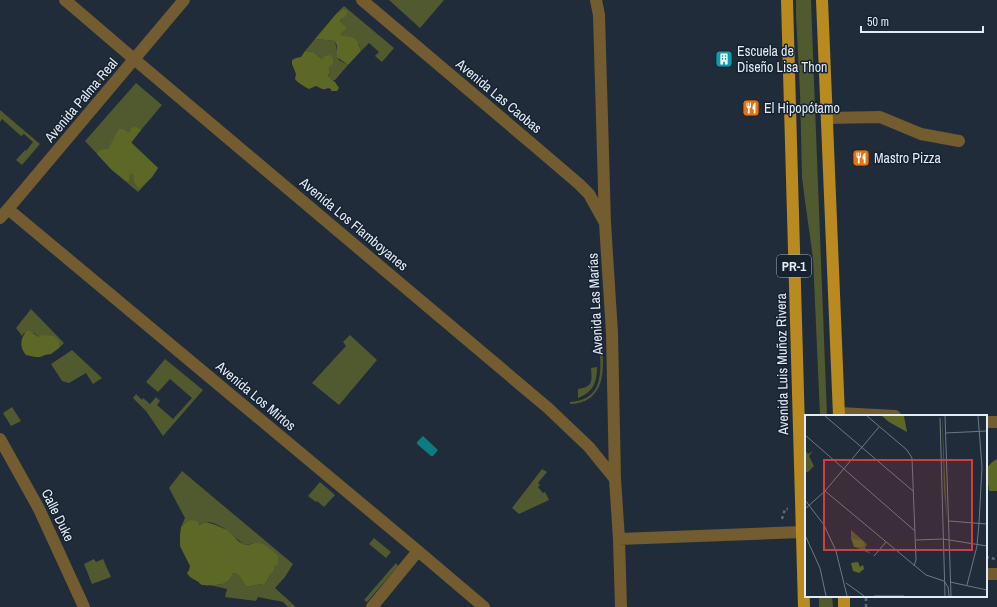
<svg xmlns="http://www.w3.org/2000/svg" width="997" height="607" viewBox="0 0 997 607" font-family="'Archivo Narrow',sans-serif">
	<rect width="100%" height="100%" fill="#202c3a"/>
	<path fill="#51592f" d="M389 0H444L420 28Z
		M796 0H811L814 81 827 416H822L820 415 813 258 805 201 802 177 800 92 796 15Z
		M344 6 394 48 382 62 375 56 379 52 369 43 361 51 359 44 341 35 342 32 345 26 340 21 338 13 336 14Z
		M315 39 335 41 339 60 348 65 335 80H333L328 77 330 72 329 67 322 59 313 52 305 51Z
		M108 69 109 71 84 102 80 101Z
		M136 83 162 105 131 142 158 168 152 177 138 192 112 170 85 141Z
		M0 110 40 144 22 165 16 160 25 150 26 151 33 142 24 134 21 136 2 119 0 122Z
		M31 309 64 343 59 348V344L39 337 34 333H24L22 336 16 328Z
		M350 335 377 360 339 405 312 383 346 346 343 342Z
		M599 338H602C602 357 608 384 590 398 584 402 577 404 570 404V402C608 400 600 364 599 338Z
		M72 350 102 378 93 384 86 373 69 383 62 381 51 364Z
		M165 359 203 390 163 436 146 411 133 398 136 394 142 400 143 398 150 404 156 397 160 401 157 405 173 419 192 398 170 379 158 392 146 382Z
		M597 367C597 383 593 392 578 398V389C593 387 592 381 591 368Z
		M12 407 21 421 11 426 3 413Z
		M542 469 547 472 538 483 540 485 538 487 543 493 545 492 549 500 519 514 512 508Z
		M182 471 293 564 285 577 275 588 296 607H288L283 602 258 597 256 601 225 597 227 589 210 585C221 585 228 585 233 573L239 575 242 581 247 587 261 584H265L270 575 274 571 256 543 245 545C233 537 223 523 207 522 204 522 201 525 198 525 194 525 189 524 185 523L181 527 185 518 169 488Z
		M320 482 335 495 324 507 317 501 316 502 308 496Z
		M374 538 391 552 386 558 369 544Z
		M94 559 96 562 103 559 111 577 92 584 84 564Z
		M396 563 398 566 367 602 364 600Z
		M819 596H832L833 607H819Z"/>
	<path fill="#5d6827" d="M344 9 347 11V13L345 17 340 19V21L345 26 346 28 344 31 342 32 341 35C345 37 348 36 351 37 358 39 359 45 361 51L348 65 337 57V46L335 41 315 39 336 14Z
		M305 51 313 52 322 59 325 56 330 55 333 58V64L329 67 330 72 328 76 335 82 339 88 337 91H331V89L328 88C323 91 321 88 316 86L309 89C304 86 299 84 295 79L296 74 292 64V60L296 58 301 57Z
		M135 127 140 129 141 130 131 143 158 168 152 177 139 189 134 182V175L130 173 129 181H126L112 170 97 154C99 149 103 149 108 149L115 136 119 129C123 129 125 129 127 132H130L131 128Z
		M28 330 39 337 42 335 54 336 59 341V348L51 354 45 355 40 357H35L26 355C19 347 20 337 28 330Z
		M997 459V491H989C989 487 986 473 986 471 987 466 993 461 997 459Z
		M191 520 197 521 199 525 206 522 216 525 227 530 233 535 238 541 245 545C248 545 251 544 255 543 264 542 272 550 278 556V564L274 567V571L270 575 265 584H261L247 587 242 581 239 575 233 573C232 577 229 581 225 583 222 585 206 586 202 585 198 583 201 583 197 581 192 578 190 578 187 573L189 570 190 566 180 546V535L181 527 185 523Z"/>
	<path fill="#0a7d80" d="M423 436 438 450 433 456H431L417 444V442Z"/>
	<g fill="none" stroke-linecap="round" stroke-linejoin="round">
		<path stroke="#5e6875" stroke-width="2.5" stroke-dasharray="3 3" stroke-linecap="butt" d="M782 519 785 509H788
			M986 557 995 559
			M866 607V596"/>
		<path stroke="#725c30" stroke-width="12" d="M65 0 134 59 548 408 589 447 615 479
			M362 0 531 143 579 184 589 194 604 221
			M596 0 599 15 605 223 612 333 615 479 619 539 621 607
			M827 118 880 117 921 134 959 141
			M8 209 418 551 484 607
			M0 218 8 209 184 0
			M839 413 895 416
			M986 422H997
			M0 439 39 509 84 607
			M619 539 801 532 806 534
			M986 574H997
			M372 607 418 551"/>
		<path stroke="#b88a1f" stroke-width="12" d="M787 0 804 607
			M822 0 839 416
			M844 596V607"/>
	</g>
	<defs>
		<g id="building-square" transform="scale(0.9)"><rect x="-9" y="-9" width="18" height="18" rx="4" fill="#0f9aa8" stroke="#162230"/><path d="M-4-6H4V6H1V3H-1V6H-4ZM-2.5-4.3h1.7v1.8h-1.7ZM.8-4.3h1.7v1.8H.8ZM-2.5-1h1.7V.8h-1.7ZM.8-1h1.7V.8H.8Z" fill="#fff"/></g>
		<g id="restaurant-square" transform="scale(0.9)"><rect x="-9" y="-9" width="18" height="18" rx="4" fill="#e8710a" stroke="#162230"/><path d="M-5-6h1v4h1v-4h1v4h1v-4h1v5L-1.5 .5V6h-2V.5L-5-1ZM5-6V6H3V1.5H1.5Q1.5-4 5-6Z" fill="#fff"/></g>
	</defs>
	<g fill-rule="evenodd">
		<use href="#building-square" x="724" y="59"/>
		<use href="#restaurant-square" x="751" y="108"/>
		<use href="#restaurant-square" x="861" y="158"/>
	</g>
	<g text-anchor="middle" stroke-width="3" stroke-linejoin="round" paint-order="stroke">
		<rect fill="#162230" stroke="#a6afba" stroke-width="1" x="777" y="255" width="34" height="22" rx="3"/>
		<g font-size="13" font-weight="bold" fill="#e3ebf5">
			<text x="794" y="271">PR-1</text>
		</g>
		<g font-size="14" fill="#e3ebf5" stroke="#162230" text-anchor="start">
			<text x="737" y="56">Escuela de<tspan x="737" dy="16">Diseño Lisa Thon</tspan></text>
			<text x="764" y="113">El Hipopótamo</text>
			<text x="874" y="163">Mastro Pizza</text>
		</g>
		<g font-size="14" fill="#e3ebf5" stroke="#162230">
			<text transform="translate(499 96) rotate(40)" y="5">Avenida Las Caobas</text>
			<text transform="translate(81 100) rotate(-50)" y="5">Avenida Palma Real</text>
			<text transform="translate(354 224) rotate(40)" y="5">Avenida Los Flamboyanes</text>
			<text transform="translate(595 304) rotate(-93)" y="5">Avenida Las Marías</text>
			<text transform="translate(782 364) rotate(-91)" y="5">Avenida Luis Muñoz Rivera</text>
			<text transform="translate(256 396) rotate(40)" y="5">Avenida Los Mirtos</text>
			<text transform="translate(58 515) rotate(64)" y="5">Calle Duke</text>
		</g>
	</g>
	<g transform="translate(805 415)">
		<rect width="182" height="182" fill="#202c3a"/>
		<path d="M137 1 138 16 142 107 139 75ZM0 35 3 39 8 36 4 41 9 51 3 57H0ZM46 115 62 129 60 133 66 139 50 132H58L60 128 46 123Z" fill="#51592f"/>
		<path d="M77 1H99L102 17 84 7ZM46 123 58 126 60 129 58 132H49ZM53 147 55 152 58 150 59 154 54 158 48 156 46 148Z" fill="#5d6827"/>
		<path fill="none" stroke="#6e7885" stroke-width="1" d="M20 1 108 76M62 1 102 35 107 43 111 145 109 151M140 1 146 181M135 3 140 181M140 18 182 16M0 20 110 116M20 76 121 160 139 166 143 172 144 181M0 85 19 110 31 136 42 181M0 94 20 76 74 12M144 106 182 109M0 120 15 153 21 181M111 125 138 124 182 131M69 141 81 127M145 167 182 175M41 168 59 181M162 170 172 131 174 108 177 52 173 1M69 181H99"/>
		<path fill="#d73c3c" fill-opacity="0.15" stroke="#d73c3c" stroke-width="2" d="M19 45H167V135H19Z"/>
		<rect width="182" height="182" fill="none" stroke="#e3ebf5" stroke-width="2"/>
	</g>
	<path d="M861 26v6h122v-6" fill="none" stroke="#e3ebf5" stroke-width="2"/>
	<text x="867" y="26" font-size="12" fill="#e3ebf5" stroke="#162230" stroke-width="3" paint-order="stroke">50 m</text>
</svg>
